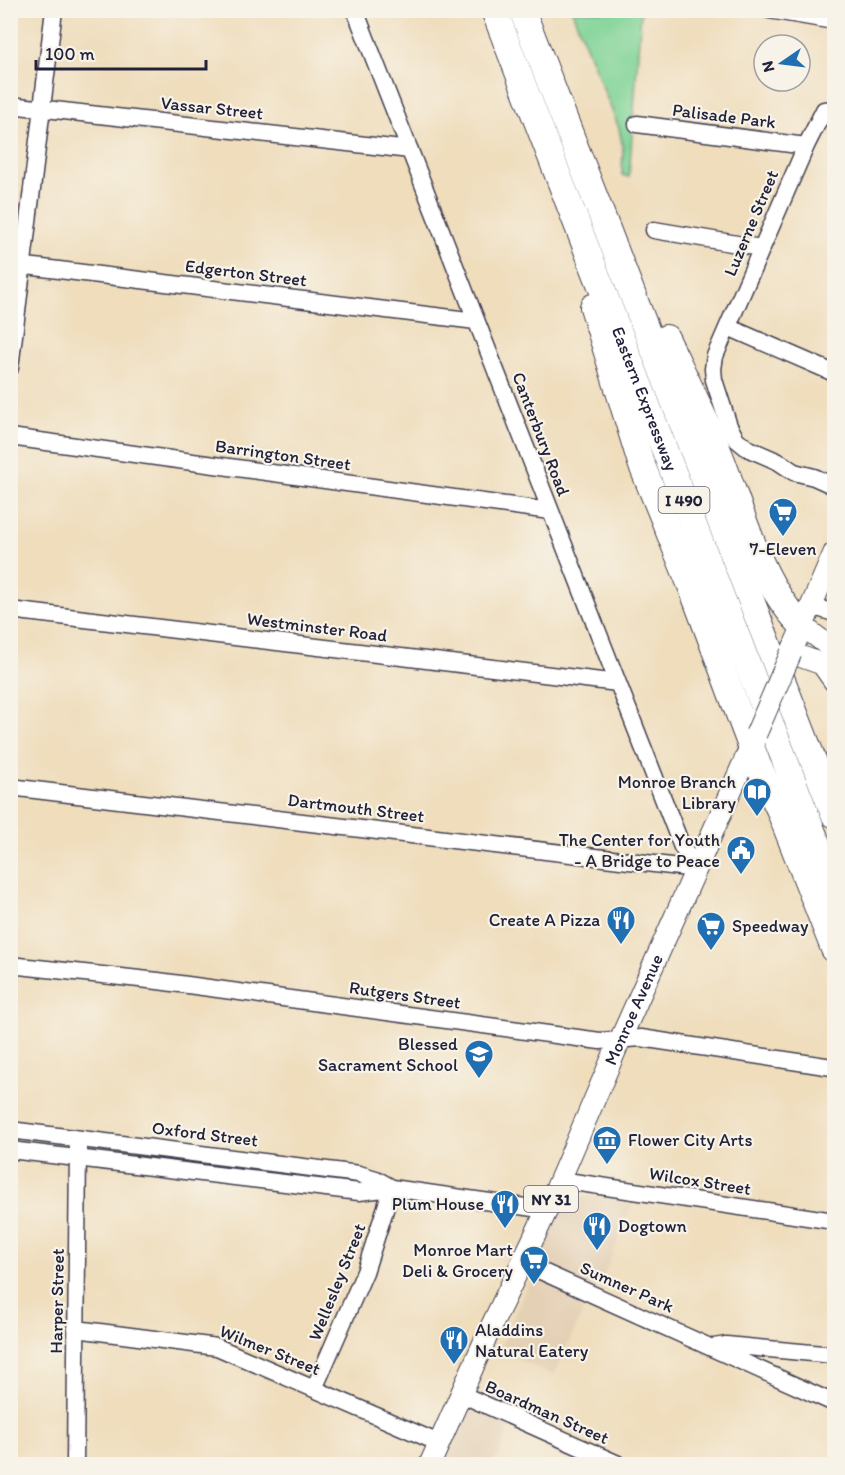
<svg xmlns="http://www.w3.org/2000/svg" width="845" height="1475" viewBox="0 0 845 1475" font-family="Itim,sans-serif">
	<rect width="100%" height="100%" fill="#f7f3e8"/>
	<filter id="ink" filterUnits="userSpaceOnUse"><feTurbulence type="fractalNoise" baseFrequency=".0167" numOctaves="2"/><feDisplacementMap in="SourceGraphic" scale="12" xChannelSelector="R" yChannelSelector="G"/><feConvolveMatrix kernelMatrix="1 2 1 2 8 2 1 2 1" color-interpolation-filters="sRGB"/></filter>
	<filter id="wash" filterUnits="userSpaceOnUse"><feTurbulence type="fractalNoise" baseFrequency=".008" numOctaves="4" result="noise"/><feDisplacementMap in="SourceGraphic" scale="24" xChannelSelector="R" yChannelSelector="G"/><feGaussianBlur stdDeviation="1.35" result="paint"/><feColorMatrix in="noise" values="0 0 0 0 0 0 0 0 0 0 0 0 0 0 0 0 0 1.4 0 .05"/><feComposite in="paint" operator="in"/></filter>
	<g filter="url(#wash)">
		<rect width="100%" height="100%" fill="#efddbc"/>
		<path fill="#e4d0b5" d="M568 1194 633 1201 601 1284 596 1282 554 1376 499 1350Z
			M464 1406 510 1426 494 1464H441Z"/>
		<path fill="#7fd396" stroke="#507a68" stroke-width="1.5" d="M572 11H641L629 177 622 175 623 148 619 128Z"/>
	</g>
	<g filter="url(#ink)">
		<g fill="none" stroke-linecap="round" stroke-linejoin="round">
			<g stroke="#413e4e" stroke-width="19">
				<path id="minor" d="M355 10 682 847 696 869
					M769 10 834 21
					M10 105 410 150
					M834 109 824 110 806 146 715 356 713 369 714 380 729 426 736 439 747 448 779 462 794 472 814 477 834 486
					M637 124 806 146
					M654 230 761 248
					M10 264 476 321
					M728 327 834 373
					M10 368 54 10
					M10 437 550 511
					M811 606 834 613
					M10 610 618 683
					M10 787 696 869
					M10 965 158 981 600 1041 641 1038 832 1067
					M10 1130 359 1174 376 1179 392 1188
					M10 1150 359 1192 392 1188 547 1210
					M560 1180 834 1221
					M523 1263 834 1403
					M76 1329 217 1347 439 1443
					M714 1347 726 1345 834 1355
					M314 1389 365 1272 392 1188
					M461 1394 618 1464
					M75 1464 78 1147"/>
			</g>
			<g stroke="#413e4e" stroke-width="23">
				<g id="major">
					<path d="M834 553 791 653 822 664 834 681"/>
					<path d="M803 626 834 650"/>
					<path id="s1" d="M430 1464 489 1331 547 1210 620 1040 755 737"/>
				</g>
			</g>
			<g stroke="#413e4e" stroke-width="28">
				<g id="highway">
					<path id="s2" d="M494 10 834 887"/>
					<path d="M522 10 834 814"/>
					<path d="M593 307 641 463 693 591 758 765 779 809 834 949"/>
					<path d="M666 338C685 378 705 417 721 458 741 510 762 589 803 626"/>
				</g>
			</g>
			<use href="#minor" stroke="#fff" stroke-width="16"/>
			<use href="#major" stroke="#fff" stroke-width="21"/>
			<use href="#highway" stroke="#fff" stroke-width="26"/>
			<g stroke="#413e4e" stroke-width="23" stroke-linecap="butt">
				<path id="major-bridge" d="M756 734 791 653"/>
			</g>
			<use href="#major-bridge" stroke="#fff" stroke-width="21"/>
		</g>
	</g>
	<defs>
		<g id="supermarket-pin" transform="scale(1.5)"><path d="M0 17L-7.5 6A9.5 9.5 0 1 1 7.5 6Z" fill="#1f6fb2" stroke="#f7f3e8"/><path d="M-6-5.5h2.5l.6 2H6L4.5 2H-2.5L-4.4-4H-6ZM-1.5 3.2a1.3 1.3 0 1 0 .1 0ZM3 3.2a1.3 1.3 0 1 0 .1 0Z" fill="#fff"/></g>
		<g id="library-pin" transform="scale(1.5)"><path d="M0 17L-7.5 6A9.5 9.5 0 1 1 7.5 6Z" fill="#1f6fb2" stroke="#f7f3e8"/><path d="M-6-4Q-3-5.5-.7-3.5V5Q-3 3-6 4ZM6-4Q3-5.5 .7-3.5V5Q3 3 6 4Z" fill="#fff"/></g>
		<g id="civic-pin" transform="scale(1.5)"><path d="M0 17L-7.5 6A9.5 9.5 0 1 1 7.5 6Z" fill="#1f6fb2" stroke="#f7f3e8"/><path d="M-.6-6.5H3V-4.5H.6V-3L4-1V1h2V6H-6V1h2V-1L-.6-3ZM-1.2 2.5V6h2.4V2.5Z" fill="#fff"/></g>
		<g id="restaurant-pin" transform="scale(1.5)"><path d="M0 17L-7.5 6A9.5 9.5 0 1 1 7.5 6Z" fill="#1f6fb2" stroke="#f7f3e8"/><path d="M-5-6h1v4h1v-4h1v4h1v-4h1v5L-1.5 .5V6h-2V.5L-5-1ZM5-6V6H3V1.5H1.5Q1.5-4 5-6Z" fill="#fff"/></g>
		<g id="school-pin" transform="scale(1.5)"><path d="M0 17L-7.5 6A9.5 9.5 0 1 1 7.5 6Z" fill="#1f6fb2" stroke="#f7f3e8"/><path d="M0-5L7-2L0 1L-7-2ZM-4 1L0 2.5L4 1V4Q0 6-4 4Z" fill="#fff"/></g>
		<g id="museum-pin" transform="scale(1.5)"><path d="M0 17L-7.5 6A9.5 9.5 0 1 1 7.5 6Z" fill="#1f6fb2" stroke="#f7f3e8"/><path d="M0-6L6-3V-2H-6V-3ZM-5-1h2V3h-2ZM-1-1h2V3h-2ZM3-1h2V3H3ZM-6 4H6V6H-6Z" fill="#fff"/></g>
	</defs>
	<g fill-rule="evenodd">
		<use href="#supermarket-pin" x="783" y="512"/>
		<use href="#library-pin" x="757" y="792"/>
		<use href="#civic-pin" x="741" y="850"/>
		<use href="#restaurant-pin" x="621" y="920"/>
		<use href="#supermarket-pin" x="711" y="926"/>
		<use href="#school-pin" x="479" y="1054"/>
		<use href="#museum-pin" x="607" y="1140"/>
		<use href="#restaurant-pin" x="505" y="1204"/>
		<use href="#restaurant-pin" x="597" y="1226"/>
		<use href="#supermarket-pin" x="534" y="1260"/>
		<use href="#restaurant-pin" x="454" y="1340"/>
	</g>
	<g text-anchor="middle" stroke-width="4.5" stroke-linejoin="round" paint-order="stroke">
		<g fill="#f7f3e8" stroke="#62616f" stroke-width="1.5">
			<rect x="658.5" y="487" width="51" height="26" rx="4.5"/>
			<rect x="524" y="1186" width="54" height="26" rx="4.5"/>
		</g>
		<g font-size="16" font-weight="bold" fill="#22223b">
			<text x="684" y="506">I 490</text>
			<text x="551" y="1205">NY 31</text>
		</g>
		<g font-size="18" fill="#22223b" stroke="#f7f3e8">
			<text transform="translate(212 108) rotate(6)" y="6">Vassar Street</text>
			<text transform="translate(724 116) rotate(7)" y="6">Palisade Park</text>
			<text transform="translate(751 223) rotate(-67)" y="6">Luzerne Street</text>
			<text transform="translate(246 273) rotate(7)" y="6">Edgerton Street</text>
			<text dy="6" stroke="none"><textPath href="#s2" startOffset="417">Eastern Expressway</textPath></text>
			<text transform="translate(541 434) rotate(69)" y="6">Canterbury Road</text>
			<text transform="translate(283 455) rotate(8)" y="6">Barrington Street</text>
			<text transform="translate(317 627) rotate(7)" y="6">Westminster Road</text>
			<text transform="translate(356 808) rotate(7)" y="6">Dartmouth Street</text>
			<text transform="translate(405 995) rotate(8)" y="6">Rutgers Street</text>
			<text dy="6" stroke="none"><textPath href="#s1" startOffset="498">Monroe Avenue</textPath></text>
			<text transform="translate(205 1134) rotate(7)" y="6">Oxford Street</text>
			<text transform="translate(700 1181) rotate(9)" y="6">Wilcox Street</text>
			<text transform="translate(337 1282) rotate(-68)" y="6">Wellesley Street</text>
			<text transform="translate(627 1287) rotate(24)" y="6">Sumner Park</text>
			<text transform="translate(57 1301) rotate(-89)" y="6">Harper Street</text>
			<text transform="translate(270 1350) rotate(22)" y="6">Wilmer Street</text>
			<text transform="translate(547 1412) rotate(24)" y="6">Boardman Street</text>
		</g>
		<g font-size="18" fill="#22223b" stroke="#f7f3e8" text-anchor="end">
			<text x="783" y="555" text-anchor="middle">7-Eleven</text>
			<text x="736" y="788">Monroe Branch<tspan x="736" dy="21">Library</tspan></text>
			<text x="720" y="846">The Center for Youth<tspan x="720" dy="21">- A Bridge to Peace</tspan></text>
			<text x="600" y="926">Create A Pizza</text>
			<text x="732" y="932" text-anchor="start">Speedway</text>
			<text x="458" y="1050">Blessed<tspan x="458" dy="21">Sacrament School</tspan></text>
			<text x="628" y="1146" text-anchor="start">Flower City Arts</text>
			<text x="484" y="1210">Plum House</text>
			<text x="618" y="1232" text-anchor="start">Dogtown</text>
			<text x="513" y="1256">Monroe Mart<tspan x="513" dy="21">Deli &amp; Grocery</tspan></text>
			<text x="475" y="1336" text-anchor="start">Aladdins<tspan x="475" dy="21">Natural Eatery</tspan></text>
		</g>
	</g>
	<rect width="845" height="1475" fill="none" stroke="#f7f3e8" stroke-width="36"/>
	<g transform="translate(782 63) rotate(256)"><circle r="28" fill="#f7f3e8" stroke="#a29fa3" stroke-width="1.5"/>
	<path d="M0-4.5L10 22L0 15L-10 22Z" fill="#1f6fb2"/>
	<text y="-9" font-size="16" font-weight="bold" text-anchor="middle" fill="#22223b">N</text>
	</g>
	<path d="M36 60v9h170v-9" fill="none" stroke="#22223b" stroke-width="3"/>
	<text x="45" y="60" font-size="18" fill="#22223b" stroke="#f7f3e8" stroke-width="4.5" paint-order="stroke">100 m</text>
</svg>
